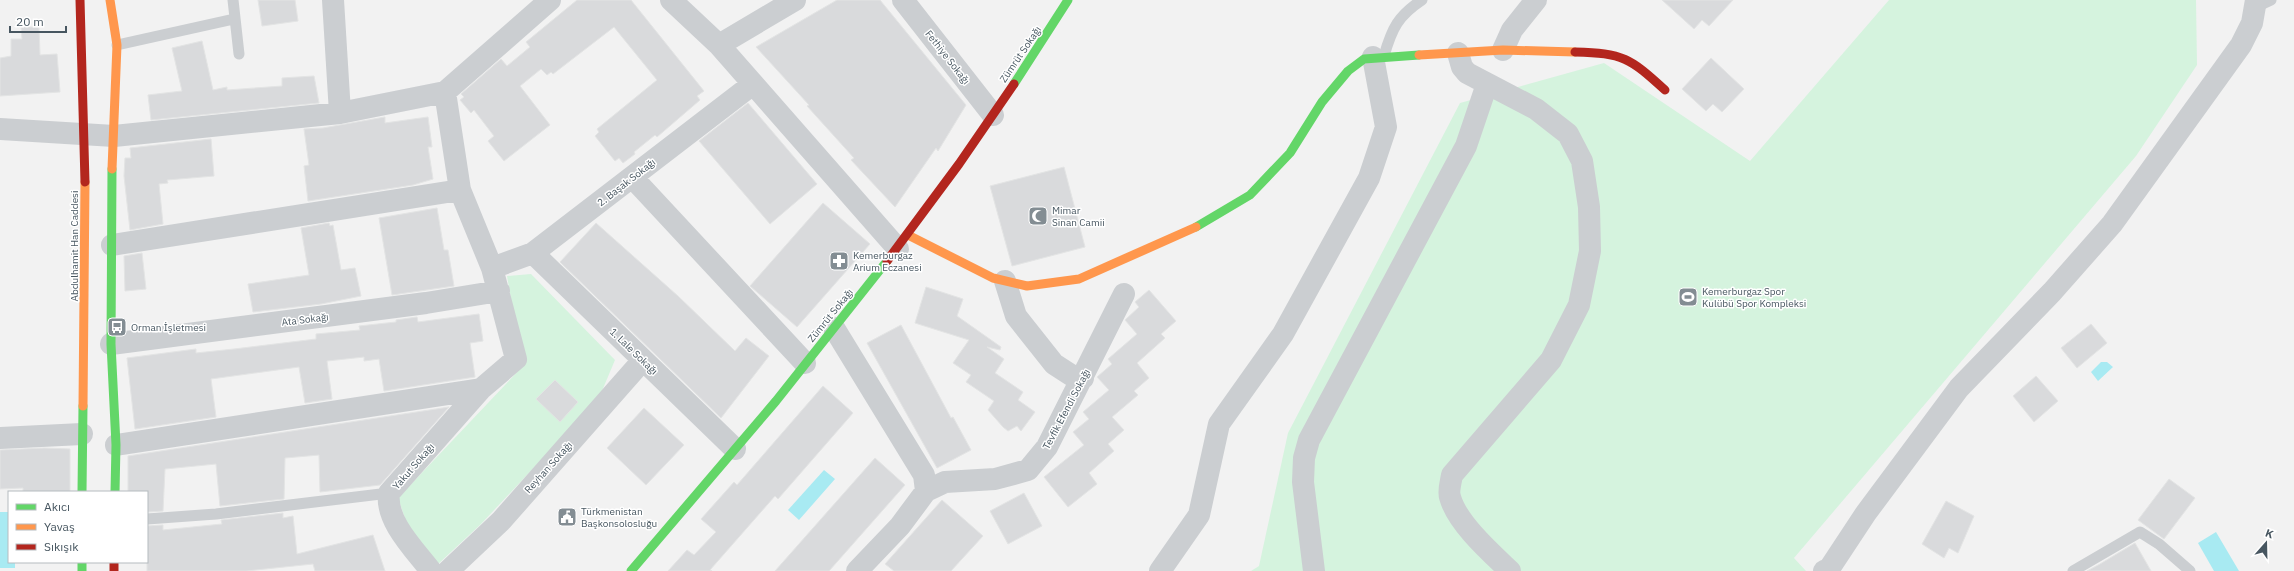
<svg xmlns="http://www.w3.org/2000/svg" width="2294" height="571" viewBox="0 0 2294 571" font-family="'IBM Plex Sans',sans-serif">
	<rect width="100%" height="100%" fill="#f2f2f2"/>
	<path fill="#d5f3de" d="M1889 0H2196L2197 65 2136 156 1794 558 1806 571H1251L1259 566 1288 433 1460 103 1604 63 1750 161Z
		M531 274 615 360 599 398 481 524 437 565 408 527 398 498 523 366 507 276Z"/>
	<path fill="#a8eaf2" d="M2101 362H2107L2113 367 2098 381 2091 372Z
		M824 470 835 479 799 520 788 510Z
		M0 512H9V562H15V568H0Z
		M2216 532 2239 571H2214L2198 543Z"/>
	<path fill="#d9dadc" stroke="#e3e4e4" d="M258 0H295L298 21 262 26Z
		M577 0H631L704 91 697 96 700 100 657 137 655 135 634 152 635 154 623 163 619 158 615 161 595 136 599 132 597 129 657 80 614 27 553 74 551 72 547 75 541 69 520 86 550 125 504 161 488 141 494 136 474 110 471 113 460 100 464 97 461 94 501 59 507 66 530 47 526 42Z
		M837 0H880L966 105 938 151 936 148 895 207 851 160 854 158 807 106 809 105 756 47Z
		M1662 0H1733L1709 26 1702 20 1694 29Z
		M21 27H39L40 55 57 54 60 92 0 96V58L11 56V39H22Z
		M202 41 213 90 227 87V90L282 86V78L314 76 319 103 151 120 148 95 182 91 172 48Z
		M1711 58 1744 89 1722 112 1713 104 1706 111 1682 89Z
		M748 103 817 184 770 224 699 141Z
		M385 117V123L428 117 432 147H428L433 179 413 185 308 201 304 166 309 165 304 129 323 128Z
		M211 139 214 176 167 180 168 183 159 184 163 224 130 230 124 176 125 158H131L130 148Z
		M1064 167 1085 247 1012 266 990 186Z
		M823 203 870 244 797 327 750 286Z
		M437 208 444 250H448L454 286 392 295 379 218Z
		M329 223 330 226 333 225 341 270 355 268 361 296 321 304 253 312 248 284 309 275 301 228Z
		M596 223 678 296 735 351 746 338 769 356 721 418 560 262Z
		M142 253 146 289 125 291 124 256Z
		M926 287 963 299 957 316 1001 347 1000 350 987 347 1004 359 995 373 1023 392 1018 400 1035 412 1021 431 1017 426 1008 431 1003 427 988 410 994 401 966 382 971 375 953 363 969 340 915 323Z
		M1149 290 1176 321 1161 334 1165 338 1137 363 1149 378 1134 391 1138 395 1112 417 1124 430 1108 444 1114 451 1089 473 1097 484 1068 507 1044 477 1084 445 1073 432 1089 419 1083 412 1109 390 1097 377 1112 364 1108 359 1137 334 1125 320 1139 307 1135 302Z
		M479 314 483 341 470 343 475 377 384 391 379 359 364 361V357L327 361 332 399 305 403 299 367 211 379 216 417 135 429 127 358 196 349V353L234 349 316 339V334L360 330 359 326 396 322V320L417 317 418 322Z
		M2091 324 2107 343 2077 368 2061 348Z
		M901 325 951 418 953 417 971 450 937 468 867 343Z
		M2036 376 2058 401 2034 422 2013 396Z
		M555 380 578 402 560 422 536 399Z
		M823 386 853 413 778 499 775 496 710 570 712 571H668L687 550 694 555 716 532 701 519 734 482 737 485Z
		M449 407 380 485 320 492 319 455 285 458 284 499 220 506 216 464 165 469 163 511 147 512V492H128V456Z
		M644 408 684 445 646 485 607 448Z
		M44 448 70 449V492H23V488L0 489V450Z
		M875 458 905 485 837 562 829 571H775Z
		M2169 479 2195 498 2164 539 2138 520Z
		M1024 493 1042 526 1008 544 990 511Z
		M942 500 983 536 951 571H894L885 564Z
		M1946 501 1974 516 1958 553 1949 548 1944 558 1922 544Z
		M283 513V518L293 516 297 554 373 535 385 571H315L313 564 246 571H147V526L163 525V530L222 524 221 520Z
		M2135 543 2151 571H2087L2100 564Z"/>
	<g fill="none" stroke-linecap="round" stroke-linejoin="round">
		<path stroke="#cbced1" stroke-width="11" d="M233 0 239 54
			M2256 7 2271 0
			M117 45 234 19
			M1384 56C1392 28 1398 16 1422 0
			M147 519 216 514 389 493
			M2073 571 2140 532 2159 544 2190 571"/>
		<path stroke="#cbced1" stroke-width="22" d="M333 0 340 113
			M671 0 719 45 898 249
			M903 0 993 115
			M719 45 795 0
			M1503 50 1512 30 1536 0
			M1458 53 1462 67 1467 73 1536 109 1568 134 1582 161 1589 207 1590 251 1579 305 1551 360 1452 475C1451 481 1448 491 1450 497 1457 523 1491 553 1510 571
			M0 129 114 136 340 113 445 92 550 0
			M632 177 805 363
			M112 245 460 190
			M533 253 735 449
			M492 268 533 253 753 84
			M1005 281 1016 316 1054 364 1071 375 1083 378
			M834 328 924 475 926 491 900 526 857 571
			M111 344 426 303 499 291
			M0 438 82 434
			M116 445 481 389 516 359 492 268 460 190 445 92
			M926 491 945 482 995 479 1028 470 1047 447 1124 294
			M431 571C415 550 385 521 389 493L481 389
			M448 571 501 521 643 360
			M1160 571 1199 515 1219 424 1283 334 1369 178 1386 127 1373 57
			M1314 571 1303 482 1304 458 1309 440 1466 146 1487 84
			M1824 571 1829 569 1866 513 1959 388 2052 292 2112 224 2241 45 2252 23 2256 0"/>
		<path stroke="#63d668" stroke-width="9" d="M1014 84 1068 0
			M112 169 111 344 116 445 115 492
			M1196 227 1250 195 1290 153 1322 102 1348 71 1364 59 1419 55
			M82 492 83 406
			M82 562V571
			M631 571 776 401 887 261"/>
		<path stroke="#ff974d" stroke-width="9" d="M110 0 117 45 112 169
			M1419 55 1503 50 1575 52
			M908 235 993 278 1027 286 1079 279 1196 227
			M83 406 85 182"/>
		<path stroke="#b3261e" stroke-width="9" d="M80 0 85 182
			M1575 52C1623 53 1630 58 1665 90
			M887 261 959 164 1014 84
			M114 562V571"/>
	</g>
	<defs>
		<g id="mosque-square" transform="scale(1)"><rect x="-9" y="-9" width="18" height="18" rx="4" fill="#838d93" stroke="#fff"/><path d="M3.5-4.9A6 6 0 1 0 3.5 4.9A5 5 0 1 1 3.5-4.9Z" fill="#fff"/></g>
		<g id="pharmacy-square" transform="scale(1)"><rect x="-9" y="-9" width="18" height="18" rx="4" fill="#838d93" stroke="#fff"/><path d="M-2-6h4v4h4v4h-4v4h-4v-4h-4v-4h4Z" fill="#fff"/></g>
		<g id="stadium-square" transform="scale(1)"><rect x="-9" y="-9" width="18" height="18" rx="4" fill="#838d93" stroke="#fff"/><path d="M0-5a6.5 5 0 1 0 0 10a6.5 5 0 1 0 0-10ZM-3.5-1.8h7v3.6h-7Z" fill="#fff"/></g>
		<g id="bus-square" transform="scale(1)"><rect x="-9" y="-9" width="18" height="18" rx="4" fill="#838d93" stroke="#fff"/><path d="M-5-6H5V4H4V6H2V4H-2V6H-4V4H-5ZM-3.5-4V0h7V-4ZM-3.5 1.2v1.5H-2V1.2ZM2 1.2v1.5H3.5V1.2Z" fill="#fff"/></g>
		<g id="civic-square" transform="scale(1)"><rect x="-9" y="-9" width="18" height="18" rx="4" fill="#838d93" stroke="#fff"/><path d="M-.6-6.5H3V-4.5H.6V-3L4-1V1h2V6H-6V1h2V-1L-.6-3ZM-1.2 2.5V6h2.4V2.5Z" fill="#fff"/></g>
	</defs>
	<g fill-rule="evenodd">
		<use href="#mosque-square" x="1038" y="216"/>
		<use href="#pharmacy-square" x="839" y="261"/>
		<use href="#stadium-square" x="1688" y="297"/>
		<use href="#bus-square" x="117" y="327"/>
		<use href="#civic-square" x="567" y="517"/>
	</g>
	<g text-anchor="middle" stroke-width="3" stroke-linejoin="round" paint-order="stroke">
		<g font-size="10" fill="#475660" stroke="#fff">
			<text transform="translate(1020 54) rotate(-56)" y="4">Zümrüt Sokağı</text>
			<text transform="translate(948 57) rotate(52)" y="4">Fethiye Sokağı</text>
			<text transform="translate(626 182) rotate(-38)" y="4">2. Başak Sokağı</text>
			<text transform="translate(74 246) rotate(-90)" y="4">Abdulhamit Han Caddesi</text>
			<text transform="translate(830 315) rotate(-51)" y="4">Zümrüt Sokağı</text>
			<text transform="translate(305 319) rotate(-7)" y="4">Ata Sokağı</text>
			<text transform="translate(634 351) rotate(44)" y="4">1. Lale Sokağı</text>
			<text transform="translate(1066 409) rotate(-62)" y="4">Tevfik Efendi Sokağı</text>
			<text transform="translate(413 466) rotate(-49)" y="4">Yakut Sokağı</text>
			<text transform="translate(548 467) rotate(-48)" y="4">Reyhan Sokağı</text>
		</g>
		<g font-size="10" fill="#475660" stroke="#fff" text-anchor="start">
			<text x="1052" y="214">Mimar<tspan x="1052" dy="12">Sinan Camii</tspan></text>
			<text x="853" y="259">Kemerburgaz<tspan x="853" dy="12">Arium Eczanesi</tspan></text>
			<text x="1702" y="295">Kemerburgaz Spor<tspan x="1702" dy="12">Kulübü Spor Kompleksi</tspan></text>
			<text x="131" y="331">Orman İşletmesi</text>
			<text x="581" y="515">Türkmenistan<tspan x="581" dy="12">Başkonsolosluğu</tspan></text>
		</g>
	</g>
	<rect x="8" y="491" width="140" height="72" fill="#ffffff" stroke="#b5bbbf"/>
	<rect x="16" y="504" width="20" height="6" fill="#63d668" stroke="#b5bbbf"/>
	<text x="44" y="511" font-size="12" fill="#475660">Akıcı</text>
	<rect x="16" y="524" width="20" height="6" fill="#ff974d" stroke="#b5bbbf"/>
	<text x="44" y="531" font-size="12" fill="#475660">Yavaş</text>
	<rect x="16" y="544" width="20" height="6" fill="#b3261e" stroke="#b5bbbf"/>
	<text x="44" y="551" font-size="12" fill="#475660">Sıkışık</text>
	<g transform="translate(2266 543) rotate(20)" stroke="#ffffff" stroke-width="3" paint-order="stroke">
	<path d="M0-3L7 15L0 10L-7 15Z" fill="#475660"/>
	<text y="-6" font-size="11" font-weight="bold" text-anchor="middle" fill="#475660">K</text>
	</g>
	<path d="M10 26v6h56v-6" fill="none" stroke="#475660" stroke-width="2"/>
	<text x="16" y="26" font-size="12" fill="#475660" stroke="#ffffff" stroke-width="3" paint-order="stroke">20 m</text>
</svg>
